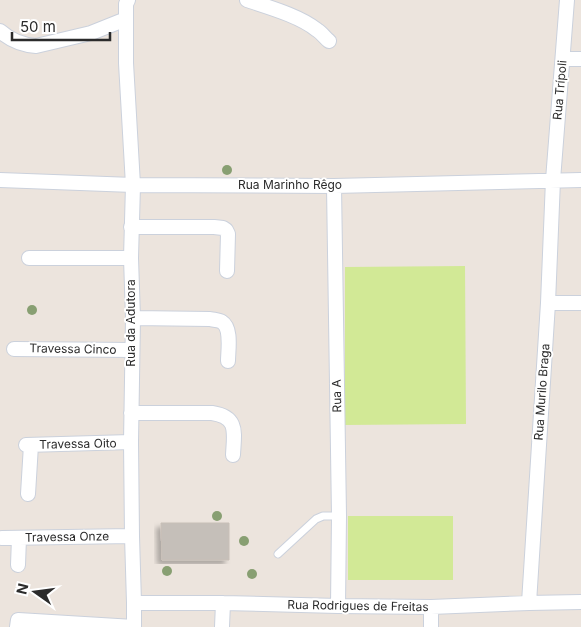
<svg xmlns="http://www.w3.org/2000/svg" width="581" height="627" viewBox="0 0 581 627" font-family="Inter,sans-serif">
	<defs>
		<filter id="shadow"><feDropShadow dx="-4.5" dy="4.5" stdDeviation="2.5" flood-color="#0004"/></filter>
	</defs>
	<rect width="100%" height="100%" fill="#ece4dd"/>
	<path fill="#d2e996" d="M465 266 466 424 345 425V267Z
		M348 516H453V580H348Z"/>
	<path fill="#c5bfb9" stroke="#c8bfb7" filter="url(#shadow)" d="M161 523H229V560H162Z"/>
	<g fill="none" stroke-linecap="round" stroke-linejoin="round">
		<g stroke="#cbd1dc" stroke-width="9">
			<path id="lane" d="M278 554 316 519 323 516H339"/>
		</g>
		<g stroke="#cbd1dc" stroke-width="16">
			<path id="street" d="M128 0 126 4V63L133 185 131 258 133 318 131 442 132 536 134 603V627
				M247 0C268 7 300 16 317 30 322 33 325 38 329 41
				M0 31C10 40 21 45 36 46L91 33 126 19
				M563 59H581
				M0 180 133 185 334 186 581 180
				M334 186 339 516 338 606
				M131 227H214L223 228 226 230 228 234 227 271
				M29 258H131
				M548 303H581
				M133 318 210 319C214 320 219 320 222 322 232 328 228 351 228 361
				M14 349 132 350
				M131 413H212C239 417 234 433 233 455
				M26 445 131 442
				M28 494 31 445
				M2 538 132 536
				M18 565 19 538
				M134 603H223L338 606 431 607 529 603 581 602
				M529 603 548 303 553 180 567 0
				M17 627 18 620 134 627
				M222 627 223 603
				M431 627V607"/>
		</g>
		<use href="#lane" stroke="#fff" stroke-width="7"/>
		<use href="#street" stroke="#fff" stroke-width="14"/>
	</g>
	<g fill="#889f72">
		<circle cx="227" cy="170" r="5"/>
		<circle cx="32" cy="310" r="5"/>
		<circle cx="217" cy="516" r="5"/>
		<circle cx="244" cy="541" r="5"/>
		<circle cx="167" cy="571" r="5"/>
		<circle cx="252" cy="574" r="5"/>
	</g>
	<g text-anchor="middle" stroke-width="4" stroke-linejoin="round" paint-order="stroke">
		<g font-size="12" fill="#2b2b2b" stroke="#fff">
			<text transform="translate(560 90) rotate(-85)" y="4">Rua Trípoli</text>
			<text x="290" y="189">Rua Marinho Rêgo</text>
			<text transform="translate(131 323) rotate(-90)" y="4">Rua da Adutora</text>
			<text transform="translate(73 349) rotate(1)" y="4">Travessa Cinco</text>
			<text transform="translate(542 392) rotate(-86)" y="4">Rua Murilo Braga</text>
			<text transform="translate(337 396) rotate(-91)" y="4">Rua A</text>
			<text transform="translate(78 444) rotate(-1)" y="4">Travessa Oito</text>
			<text transform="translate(67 537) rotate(-1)" y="4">Travessa Onze</text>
			<text transform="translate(358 606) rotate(1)" y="4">Rua Rodrigues de Freitas</text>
		</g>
	</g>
	<g transform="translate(35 592) rotate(284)" stroke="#ffffff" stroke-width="4" paint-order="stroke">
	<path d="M0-4L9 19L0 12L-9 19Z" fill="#2b2b2b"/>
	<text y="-8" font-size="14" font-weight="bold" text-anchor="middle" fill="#2b2b2b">N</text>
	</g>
	<path d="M12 32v8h98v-8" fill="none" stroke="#2b2b2b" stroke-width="2.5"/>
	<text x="20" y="32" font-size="15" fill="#2b2b2b" stroke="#ffffff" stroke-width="4" paint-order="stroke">50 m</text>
</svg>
